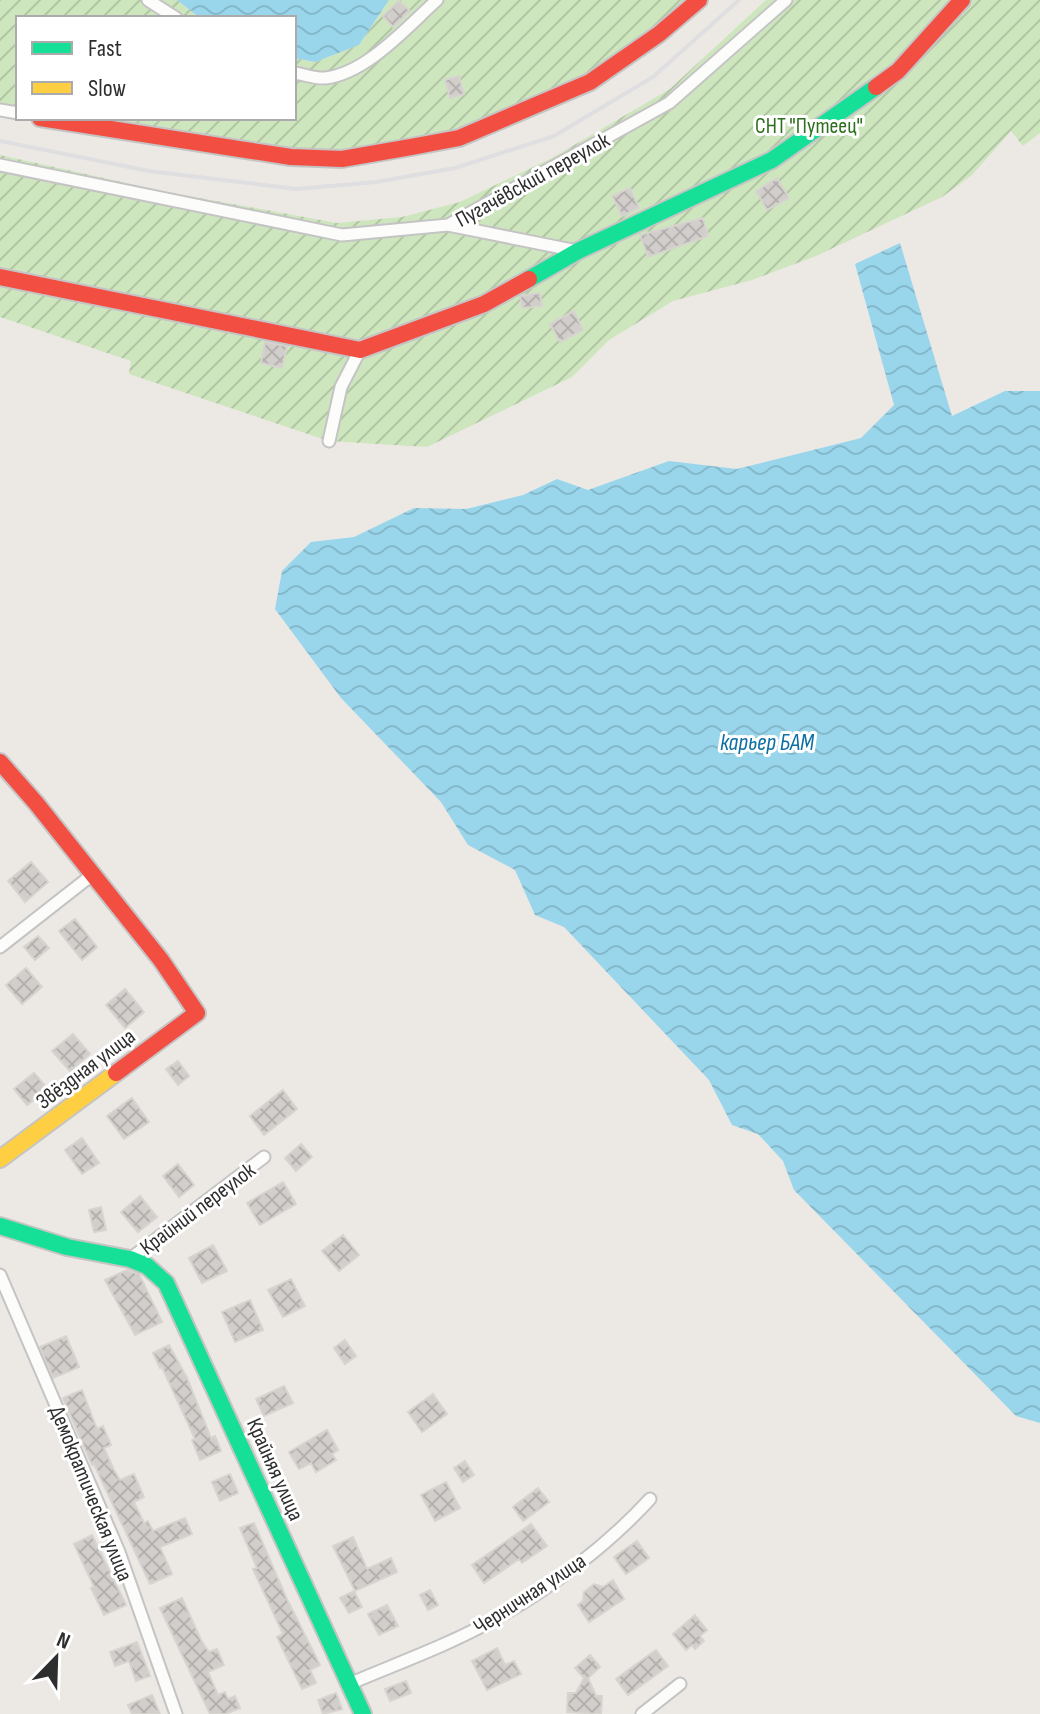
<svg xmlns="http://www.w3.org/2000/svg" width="1040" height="1714" viewBox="0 0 1040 1714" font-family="'Sofia Sans Condensed',sans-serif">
	<defs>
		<pattern id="garden-furrows" width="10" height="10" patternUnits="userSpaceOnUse" patternTransform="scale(2)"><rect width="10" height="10" fill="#cee6be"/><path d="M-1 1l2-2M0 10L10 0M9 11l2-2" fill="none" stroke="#b1c6a4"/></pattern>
		<pattern id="water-waves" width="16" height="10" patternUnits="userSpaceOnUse" patternTransform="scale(2)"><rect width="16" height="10" fill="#99d6ec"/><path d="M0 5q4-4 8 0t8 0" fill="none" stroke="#84b8cb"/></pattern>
		<pattern id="building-cross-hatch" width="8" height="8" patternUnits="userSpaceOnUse" patternTransform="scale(2)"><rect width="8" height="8" fill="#d1cecb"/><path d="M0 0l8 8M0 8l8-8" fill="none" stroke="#b4b1af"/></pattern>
	</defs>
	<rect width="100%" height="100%" fill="#ece8e4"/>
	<path fill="url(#garden-furrows)" d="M0 0H177L200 18H18V107L0 104Z
		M389 0H689L677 13 582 80 449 133 340 152 257 147 84 118H294V58L315 62 359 45Z
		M766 0H1040V133L1023 146 1011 131 972 175 942 197 816 256 752 280 673 301 609 340 572 377 427 447 329 441 129 374 131 361 0 317V155L167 192 337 223 402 217 460 202 552 158 670 89Z"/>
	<path fill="url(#water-waves)" d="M177 0H389L359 45 315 62 294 58V18H200Z
		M900 243 952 416 1005 391H1040V1423L1016 1416 794 1190 783 1161 758 1134 732 1125 709 1080 564 927 535 915 515 870 468 845 441 802 341 698 275 609 282 571 311 542 354 537 414 508 466 509 523 495 557 479 588 490 669 461 737 469 861 438 894 405 855 264Z"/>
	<path fill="url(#building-cross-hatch)" stroke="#d7d4d0" stroke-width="2" d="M399 1 410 11 393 27 383 16Z
		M459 76 464 94 450 98 445 80Z
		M777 178 789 198 767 210 756 191Z
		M630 188 639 208 622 216 612 196Z
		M703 218 708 236 648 257 640 235Z
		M540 293 542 306 522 308 520 296Z
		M574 311 583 330 560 342 550 324Z
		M265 342 287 346 282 368 261 363Z
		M31 862 48 882 25 902 8 881Z
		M75 919 97 947 82 960 59 931Z
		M38 936 49 948 35 960 24 947Z
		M26 968 42 987 22 1004 6 985Z
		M125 989 144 1012 125 1028 106 1005Z
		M73 1034 90 1054 70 1071 52 1051Z
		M178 1061 189 1076 178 1085 166 1069Z
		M34 1073 48 1089 27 1105 14 1089Z
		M283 1090 297 1109 264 1135 250 1116Z
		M132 1098 149 1122 124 1139 107 1116Z
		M82 1138 99 1163 82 1174 65 1150Z
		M301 1144 312 1157 296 1171 285 1158Z
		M178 1164 194 1185 179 1197 163 1176Z
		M283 1182 296 1204 260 1225 247 1203Z
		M140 1196 157 1217 138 1232 121 1212Z
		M101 1207 106 1230 94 1232 89 1210Z
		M343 1235 359 1255 339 1271 322 1251Z
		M213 1245 227 1271 202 1283 189 1258Z
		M127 1270 139 1274 162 1322 135 1335 105 1280Z
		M291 1279 305 1306 283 1317 268 1290Z
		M250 1300 263 1330 235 1342 222 1312Z
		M66 1336 79 1367 53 1378 40 1347Z
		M345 1340 356 1356 345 1364 334 1348Z
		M169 1345 187 1378 211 1438 215 1436 221 1451 200 1460 192 1440 195 1439 162 1367 160 1368 153 1353Z
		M284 1386 293 1403 264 1416 256 1399Z
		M82 1390 97 1429 103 1426 111 1445 104 1448 114 1470 120 1480 134 1474 144 1497 134 1502 144 1523 148 1521 153 1531 185 1518 192 1534 160 1547 172 1574 150 1584 94 1464 92 1465 63 1398Z
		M433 1394 447 1414 422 1432 408 1412Z
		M327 1430 338 1450 332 1454 336 1460 316 1472 311 1463 299 1469 289 1452Z
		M465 1461 474 1475 463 1482 454 1468Z
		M230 1474 238 1493 220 1501 212 1482Z
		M446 1482 460 1508 435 1521 421 1495Z
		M538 1488 549 1502 523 1521 513 1507Z
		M254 1523 286 1597 320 1665 310 1670 316 1683 302 1689 277 1637 283 1634 253 1569 257 1568 240 1528Z
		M531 1524 547 1546 522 1563 519 1559 484 1583 472 1565Z
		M92 1535 126 1605 104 1615 91 1588 94 1587 74 1544Z
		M353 1537 367 1569 391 1558 397 1572 355 1591 333 1546Z
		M637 1541 649 1558 626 1574 614 1557Z
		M613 1580 624 1599 589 1622 578 1605 583 1601 584 1592 594 1584 603 1587Z
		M430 1590 438 1605 428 1610 420 1595Z
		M354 1591 362 1607 349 1613 340 1598Z
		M182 1598 202 1642 209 1652 217 1649 224 1665 208 1672 218 1695 225 1692 228 1699 235 1696 240 1708 226 1714H210L160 1608Z
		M387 1605 398 1626 379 1635 368 1614Z
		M695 1615 707 1630 700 1636 704 1641 695 1649 692 1645 686 1650 673 1634Z
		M137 1642 150 1676 136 1681 129 1661 115 1666 110 1652Z
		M497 1648 505 1665 514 1661 521 1674 487 1690 472 1661Z
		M656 1650 668 1666 628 1695 616 1679Z
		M590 1655 600 1667 588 1678 596 1696H602L601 1714 567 1712 568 1693H576L584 1678 575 1668Z
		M406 1681 411 1693 390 1701 385 1689Z
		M336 1693 342 1709 323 1714 318 1700Z
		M152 1695 160 1714H132L128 1705Z"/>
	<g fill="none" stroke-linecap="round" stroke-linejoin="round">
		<g stroke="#c5c4c5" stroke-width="15">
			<path id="street" d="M148 0 176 18
				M294 73C303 74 316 79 325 78 366 74 408 26 437 0
				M0 110 18 113
				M0 165 342 235 448 225 669 103 786 0
				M448 225 577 251
				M329 441 341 387 360 350
				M0 947 92 875
				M130 1259 264 1157
				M0 1275 119 1552 176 1714
				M349 1684C398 1663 449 1645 495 1619 551 1588 607 1546 650 1499
				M642 1714 680 1684"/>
		</g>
		<g stroke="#c5c4c5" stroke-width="20">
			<path id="fast" d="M529 279 578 251 772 160 876 87
				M0 1226 67 1247 130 1259 147 1266 166 1283 363 1714"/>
		</g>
		<g stroke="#c5c4c5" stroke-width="20">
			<path id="slow" d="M0 1159 116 1073"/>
		</g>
		<g stroke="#c5c4c5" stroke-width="20">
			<path id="jam" d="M876 87 898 71 962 0
				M40 118 291 157 342 159 411 147 459 138 590 82 659 34 699 0
				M0 277 360 350 484 304 529 279
				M0 762 36 803 161 960 197 1013 116 1073"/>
		</g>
		<use href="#street" stroke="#fcfcfb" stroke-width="11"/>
		<use href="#fast" stroke="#16e098" stroke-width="16"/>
		<use href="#slow" stroke="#ffcf43" stroke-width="16"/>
		<use href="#jam" stroke="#f24e42" stroke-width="16"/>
		<path stroke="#dfdfe1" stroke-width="4" d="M0 141 149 171 296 189 376 182 455 168 554 136 653 77 739 0"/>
	</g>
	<g text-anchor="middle" stroke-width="6" stroke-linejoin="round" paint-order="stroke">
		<g font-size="22" fill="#2c6e1b" stroke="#fff">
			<text x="809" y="133">СНТ "Путеец"</text>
		</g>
		<g font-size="22" fill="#2e2e2e" stroke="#fff">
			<text transform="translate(532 179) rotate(-29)" y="8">Пугачёвский переулок</text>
			<text transform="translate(85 1068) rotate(-37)" y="8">Звёздная улица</text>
			<text transform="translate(197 1208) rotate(-37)" y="8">Крайний переулок</text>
			<text transform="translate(276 1469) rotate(66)" y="8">Крайняя улица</text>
			<text transform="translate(92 1493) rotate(68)" y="8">Демократическая улица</text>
			<text transform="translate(529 1593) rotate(-33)" y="8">Черничная улица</text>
		</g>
		<g font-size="24" font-style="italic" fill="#0d6fa3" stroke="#fff">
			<text x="767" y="750">карьер БАМ</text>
		</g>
	</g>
	<rect x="16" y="16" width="280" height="104" fill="#ffffff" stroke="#ababab" stroke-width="2"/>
	<rect x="32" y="42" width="40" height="12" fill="#16e098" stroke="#ababab" stroke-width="2"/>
	<text x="88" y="56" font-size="24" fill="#2e2e2e">Fast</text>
	<rect x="32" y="82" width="40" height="12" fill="#ffcf43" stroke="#ababab" stroke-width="2"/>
	<text x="88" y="96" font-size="24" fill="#2e2e2e">Slow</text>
	<g transform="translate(56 1658) rotate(23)" stroke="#ffffff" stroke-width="6" paint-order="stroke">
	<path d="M0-6L14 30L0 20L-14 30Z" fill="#2e2e2e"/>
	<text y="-12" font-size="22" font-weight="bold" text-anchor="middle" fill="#2e2e2e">N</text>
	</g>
</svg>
